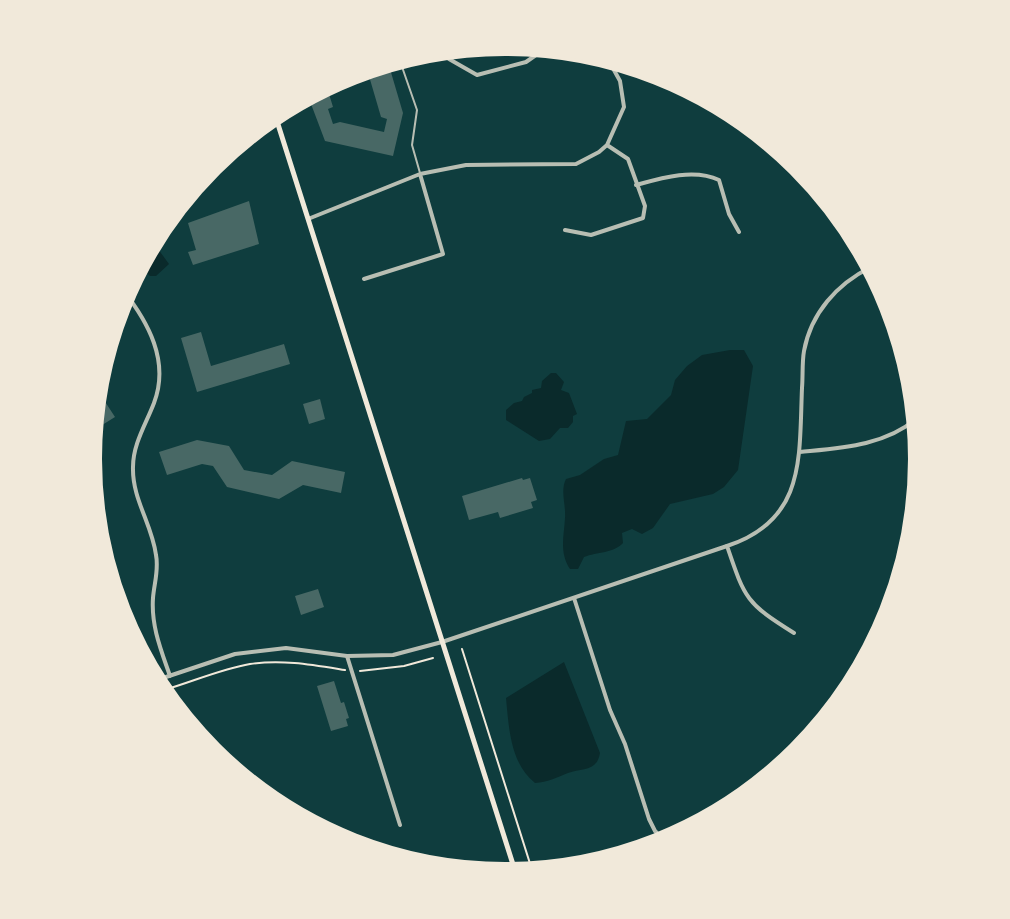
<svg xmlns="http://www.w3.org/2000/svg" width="1010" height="919" viewBox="0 0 1010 919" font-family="Poppins,sans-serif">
	<rect width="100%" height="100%" fill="#0f3d3e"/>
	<path fill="#0a2a2b" d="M153 246 158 249 169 264 156 276H150L139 266Z
		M730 350H744L753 366 738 470 724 487 713 494 670 504 653 528 642 534 632 529 622 533 623 543C614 553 597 552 584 557L578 569H570C559 552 564 536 565 518 566 504 560 491 566 479L580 475 604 459 618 455 626 421 647 419 671 395 675 380 687 366 702 355Z
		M551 373H556L564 382 561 390 569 393 577 414 573 416V422L568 428H560L550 439 539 441 506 420V410L514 403 522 401 524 397 532 393V390L541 388 542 381Z
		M564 662 600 753C597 772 582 768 568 773 556 778 548 782 535 783 510 763 509 728 506 698Z"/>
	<path fill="#486865" d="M390 69 403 113 393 156 325 141 308 96 326 84 333 107 328 109 333 124 340 122 384 132 387 119 381 117 369 76Z
		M249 201 259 244 193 265 188 252 196 250 188 223Z
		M201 332 211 366 284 344 290 364 197 392 181 338Z
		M102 397 115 417 91 432 97 400Z
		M320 399 325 419 309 424 303 404Z
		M197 440 229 446 244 470 272 475 292 461 345 472 341 493 303 485 279 499 227 487 213 466 202 464 167 475 159 452Z
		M522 478 523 480 530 478 537 500 531 502 533 508 500 518 498 512 469 520 462 496Z
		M318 589 324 607 301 615 295 596Z
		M334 681 341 703 344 702 349 718 346 719 348 726 331 731 317 686Z"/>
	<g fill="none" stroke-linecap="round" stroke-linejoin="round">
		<path stroke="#f1e9da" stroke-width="2" d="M462 649 533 873
			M360 671 404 666 433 658
			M164 690C192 682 221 669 250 664 282 659 314 665 345 670"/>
		<path stroke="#b8beb3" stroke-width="2" d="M400 61 417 110 412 145 420 173"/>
		<path stroke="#b8beb3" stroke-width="4" d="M445 52 449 59 477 75 526 62 546 48
			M636 185C661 178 694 168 719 180L729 214 739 232
			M308 219 420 174 466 165 576 164 599 152 607 145 624 107 620 81 609 61
			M565 230 591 235 643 218 645 206 628 159 607 145
			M364 279 443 254 420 174
			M800 452C840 448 884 446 916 419
			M574 598 610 710 625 744 649 819 655 831 669 845
			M794 633C746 603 745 599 727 546 806 520 799 458 802 388 803 376 802 362 804 351 811 313 837 284 871 267
			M347 656 400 825
			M664 840C684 825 702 810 728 806
			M450 861 452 868"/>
		<path stroke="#b8beb3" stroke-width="4" d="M123 290C148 322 170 361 154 403 146 424 133 444 133 467 132 499 152 524 156 555 159 570 154 584 153 598 151 626 161 650 170 676
			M157 680 235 654 286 648 347 656 393 655 442 642 727 546"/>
		<path stroke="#f1e9da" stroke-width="5" d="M276 118 517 877"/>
	</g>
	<path d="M0 0H1010V919H0ZM100 459a405 405 0 1 1 810 0a405 405 0 1 1-810 0Z" fill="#f1e9da" fill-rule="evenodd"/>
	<path fill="none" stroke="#f1e9da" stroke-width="4" d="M100 459a405 405 0 1 1 810 0a405 405 0 1 1-810 0Z"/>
</svg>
